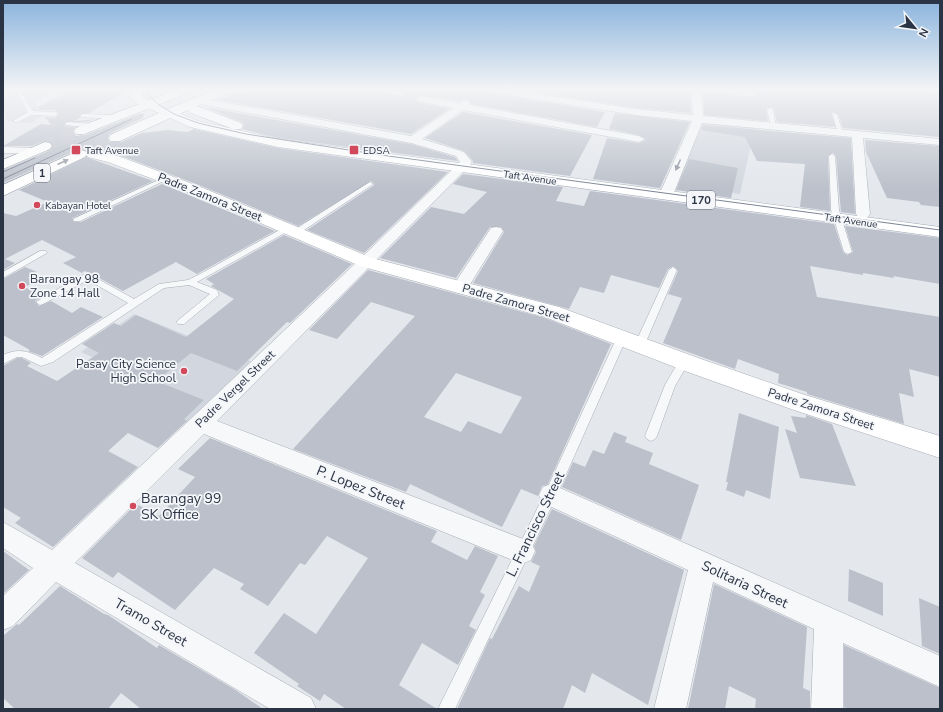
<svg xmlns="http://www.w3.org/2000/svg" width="943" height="712" viewBox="0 0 943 712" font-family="'Nunito Sans',sans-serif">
	<rect width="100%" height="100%" fill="#e4e7ec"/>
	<path fill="#d2d6de" d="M8 89H59L34 102 41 111 58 113 51 116H43L30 123 6 121 3 95 12 93Z
		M702 121 755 126 740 194 677 185Z
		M134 314 253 362 187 423 127 396 145 380 81 352Z"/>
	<path fill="#bbc0ca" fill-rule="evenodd" d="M75 89H130L89 113 80 114V118L74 121 95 119 87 122H65V126L75 127 73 132 76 136 85 135 139 114H144L143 118 109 134 108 138 109 142H121L142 133 168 130 187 132 194 129 278 148 448 172 364 253 307 230 373 186 374 184 371 181 298 226 204 187 119 155 93 149 86 151 79 149 3 183V170L51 150 53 147 51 142 45 141 31 146H3L41 124 51 125 45 117 55 118 59 114 55 110H40L38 107Z
		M254 89H370L402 97 406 93 389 89H483L489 93 605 112 597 127 471 104 470 101 466 99 459 101 421 95 415 99 418 102 449 109 411 134 219 100 240 92 245 93Z
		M517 89H688L690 91 691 113 636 108Z
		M754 89H889L940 94V137L843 128 838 114 832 112 831 113 835 127 777 122 774 110 771 107 766 109 768 121 704 115 703 92 756 97Z
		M204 107 411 144 455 157 458 161 278 138 242 129 244 125 242 122Z
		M463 112 592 135 570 176 473 163V161L464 151 425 138Z
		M615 113 690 122 660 188 593 179 607 138 639 143 646 140 639 135 609 129Z
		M703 125 851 138 855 214 841 212 836 156 833 153 828 156 830 211 800 207 805 164 757 161 745 137 701 130Z
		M865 140 940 146V207L921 205 919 202 887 198 866 152Z
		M86 157 153 181 72 218 74 222H81L162 184 275 231 197 274 176 262 123 291 90 273 84 271 82 273 63 263 76 257 42 240 5 259 15 263 3 270V213L16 216 48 202 19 190Z
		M689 159 738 168 731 198 676 190Z
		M463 174 563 187 556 201 584 206 590 191 834 224 843 252 847 255 853 252 845 226 940 238V284L893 276 894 278 863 273V275L810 266 817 297 940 317V377L909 369 914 397 899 393 904 424 807 394V392L778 383 779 374 738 359 735 369 663 343 682 298 668 294 678 271 673 266 668 269 659 288 611 275 604 293 580 287 569 309 473 283 504 232 501 227H490L456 278 380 258 431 207 464 214 487 192 453 184Z
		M284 235 352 264 290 323 287 322 237 371 191 353 156 381 204 400 184 419 187 421 158 448 128 433 108 451 138 467 53 547 15 523 21 518 3 507V366L17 358H22L31 363 27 366 57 381 99 353 82 344 114 323 121 326 136 315 186 337 234 299 211 286 214 284 206 279Z
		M25 267 37 272 28 278 36 281 25 287 42 297 35 301 39 306 51 301 72 313 81 307 103 317 42 356 28 351 30 350 3 335V279Z
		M368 270 545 318 611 344 548 484 542 486 538 496 521 489 502 527 410 484 406 492 293 449 415 316 371 302 337 339 309 330ZM456 373 522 397 501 434 468 421 461 432 424 417Z
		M739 413 779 427 770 499 746 490 744 497 726 490 728 482H726Z
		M806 415 832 424 856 486 800 478 785 429 797 433 791 416 806 418Z
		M614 432 627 437 625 442 653 453 649 464 699 485 681 540 562 487 573 462 585 467 593 450 604 454Z
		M210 438 437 531 431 542 467 560 475 546 498 556 480 592 485 595 469 626 476 630 458 665 422 643 399 685 437 709H346L324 694 320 701 297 686 299 684 254 653 284 613 316 634 368 558 327 536 305 565 300 563 268 606 240 589 244 584 214 568 175 610 118 572 113 578 82 558 136 504 159 516 195 477 178 469Z
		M552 509 684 570 648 705 592 673 585 693 572 685 563 709H457L490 638 492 639 519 586 529 592 540 566 531 562 536 552 534 546Z
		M3 551 29 570 3 594Z
		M849 569 883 583V616L848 601Z
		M714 584 807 627 803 688 810 691V709H755L756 699 729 686 725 709H688Z
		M60 586 104 614 108 615 157 648 159 645 234 689 263 709H141L121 693 108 709H15L3 698V636L17 624 19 625Z
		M919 598 940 607V654L922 646Z
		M844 645 940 688V709H848L844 707Z"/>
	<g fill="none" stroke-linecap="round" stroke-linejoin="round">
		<path stroke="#bfc3cb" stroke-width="12" stroke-dasharray="12 6" stroke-linecap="butt" d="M45 146 80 131
			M80 154 115 138"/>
		<g stroke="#a9aeb7" stroke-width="1">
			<path id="lane" d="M15 89H19L33 111 55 112 58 114 55 116 32 115 18 122H14V120L28 112Z
				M216 89H222L159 116 154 115Z
				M371 89H382L405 94 402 96Z
				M770 108 773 110 776 127 771 126 767 110Z
				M832 113 837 114 843 134 838 133Z
				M83 114 115 115 118 117 115 119 81 117V115Z
				M68 122 93 124 96 126 93 128 66 125V123Z
				M832 154 835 156 839 210 852 252 848 254 844 252 831 210 829 156Z
				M163 178 168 179 80 221H74L73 219Z
				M370 182 373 184 372 185 298 234H292L291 232Z
				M285 227H291L292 229 197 282 217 290 219 295 184 324H178L176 322 210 294 189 285 164 288 53 362 41 366 22 357H17L3 364V355C18 348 28 351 42 358L45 356 128 303 88 280 43 304 40 305 36 302 80 276 89 274 134 299 159 284 188 280 202 273Z
				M40 251H46L47 253 3 278V272Z
				M673 267 677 270 645 344 640 347 637 346 635 344 669 270Z
				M622 334 627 337 557 495 455 709H438L546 491 617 337Z
				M684 358 689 362 675 386 657 436 655 439 651 441 647 439 645 436 665 385 680 359Z"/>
		</g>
		<g stroke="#a9aeb7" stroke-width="1">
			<path id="street" d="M484 89H507L636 109 693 115 691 89H701L703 116 940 139V145L863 138 870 214 868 217H858L856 214 852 137 702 123 673 195 671 198H661L659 195 692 121 636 115 489 92Z
				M917 89H940V93L922 92Z
				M421 96 459 103 466 100 469 101 470 105 639 136 645 139 639 142 463 110 422 139 464 152 472 162 470 165 217 421 531 542 535 551 531 560 522 564 204 434 75 563 311 698 316 709H270L56 582 13 626 3 630V596L33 568 3 548V522L52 550 360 259 460 162 456 156 411 143 199 104 194 101 196 99 199 98 411 136 453 108 418 101 416 99Z
				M3 147 35 148 41 151 35 154 3 153Z
				M496 227 501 228 503 231 469 286 467 290 461 291 455 290 453 286 491 228Z
				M551 484 940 656V687L843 643V709H811L814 629 713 582 686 709H654L688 570 543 503 539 495 543 487Z"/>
		</g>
		<g stroke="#a9aeb7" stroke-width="1">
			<path id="secondary" d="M132 89H142V96L154 104 152 106C144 108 135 103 130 97Z
				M93 150 118 156 203 188 372 258 559 307 701 359 805 395 940 436V458L791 409 685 371 545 317 360 266 193 194 108 162 88 157 86 154 88 151Z"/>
		</g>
		<g stroke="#a3abb8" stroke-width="1">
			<path id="primary" d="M148 101 198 121 278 139 940 227V237L278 147 190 127 144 106 142 104 144 102Z"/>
		</g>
		<g stroke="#8b94a3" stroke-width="1">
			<path id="highway" d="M179 89H194L193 91 84 134H76L74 131 76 128Z
				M220 89H235L234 91 197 106 241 123 243 126 241 129H233L191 113 188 110 120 141H110L109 138 110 135 163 111Z
				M45 142 50 143 52 146 50 149 3 169V160Z
				M80 150 85 151 87 154 85 157 3 196V185Z"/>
		</g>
		<use href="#lane" fill="#f7f8fa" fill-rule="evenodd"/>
		<use href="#street" fill="#f7f8fa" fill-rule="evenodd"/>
		<use href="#secondary" fill="#fff" fill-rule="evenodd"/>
		<use href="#primary" fill="#fff" fill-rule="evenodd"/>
		<use href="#highway" fill="#fff" fill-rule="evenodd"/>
		<path stroke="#7d8696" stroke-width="1" d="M143 89 159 105 174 114 198 123 246 134 381 155 940 230
			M3 172 35 158
			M3 179 132 119"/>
	</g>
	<defs><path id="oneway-solid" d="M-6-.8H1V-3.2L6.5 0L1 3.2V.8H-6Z"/></defs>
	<use fill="#959aa2" href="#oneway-solid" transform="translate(63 162) rotate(-25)"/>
	<use fill="#9196a0" href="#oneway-solid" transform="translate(678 165) rotate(114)"/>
	<linearGradient id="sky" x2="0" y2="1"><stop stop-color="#8bb4dd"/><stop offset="0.47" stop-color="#f3f4f6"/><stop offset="1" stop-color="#f3f4f6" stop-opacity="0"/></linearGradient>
	<rect width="943" height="189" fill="url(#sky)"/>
	<g fill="#d1495b" stroke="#f4f6f9" stroke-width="1.5">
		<rect x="71" y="145" width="10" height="10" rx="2"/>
		<rect x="349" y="145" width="10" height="10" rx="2"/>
		<circle cx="37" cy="205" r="4"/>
		<circle cx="22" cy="286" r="4"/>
		<circle cx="184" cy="371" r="4"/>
		<circle cx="133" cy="506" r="4"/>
	</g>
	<g text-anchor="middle" stroke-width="3.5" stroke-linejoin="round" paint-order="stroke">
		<g font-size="10" fill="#2b3445" stroke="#f4f6f9" text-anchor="start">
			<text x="85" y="154">Taft Avenue</text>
			<text x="363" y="154">EDSA</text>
			<text x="45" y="209">Kabayan Hotel</text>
		</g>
		<g font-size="10" fill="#2b3445" stroke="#f4f6f9">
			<text transform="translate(530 177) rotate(8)" y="4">Taft Avenue</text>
			<text transform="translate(851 220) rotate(8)" y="4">Taft Avenue</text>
		</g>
		<g fill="#f4f6f9" stroke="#676e7b" stroke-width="1">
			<rect x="34" y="164" width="16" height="18" rx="3"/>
			<rect x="687" y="191" width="28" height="18" rx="3"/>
		</g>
		<g font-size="11" font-weight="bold" fill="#2b3445">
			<text x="42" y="177">1</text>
			<text x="701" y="204">170</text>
		</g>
		<g font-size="12" fill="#2b3445" stroke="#f4f6f9">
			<text transform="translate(210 197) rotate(22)" y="4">Padre Zamora Street</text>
			<text transform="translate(516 303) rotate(16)" y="4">Padre Zamora Street</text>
			<text transform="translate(235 389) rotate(-44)" y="4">Padre Vergel Street</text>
			<text transform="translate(821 409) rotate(18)" y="4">Padre Zamora Street</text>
		</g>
		<g font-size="12" fill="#2b3445" stroke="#f4f6f9" text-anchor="start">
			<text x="30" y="283">Barangay 98<tspan x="30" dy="14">Zone 14 Hall</tspan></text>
			<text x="176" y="368" text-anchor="end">Pasay City Science<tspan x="176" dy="14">High School</tspan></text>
		</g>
		<g font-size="14" fill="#2b3445" stroke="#f4f6f9">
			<text transform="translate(361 487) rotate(22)" y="5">P. Lopez Street</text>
			<text transform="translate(535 524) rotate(-64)" y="5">L. Francisco Street</text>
			<text transform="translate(745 584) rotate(25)" y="5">Solitaria Street</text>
			<text transform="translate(151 622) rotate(30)" y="5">Tramo Street</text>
		</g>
		<g font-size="14" fill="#2b3445" stroke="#f4f6f9" text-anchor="start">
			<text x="141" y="503">Barangay 99<tspan x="141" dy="16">SK Office</tspan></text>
		</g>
	</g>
	<rect width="943" height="712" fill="none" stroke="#2b3445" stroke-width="8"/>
	<g transform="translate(915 28) rotate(119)" stroke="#f4f6f9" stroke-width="3" paint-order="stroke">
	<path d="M0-3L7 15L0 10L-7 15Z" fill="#2b3445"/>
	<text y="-6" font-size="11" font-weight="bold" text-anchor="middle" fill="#2b3445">N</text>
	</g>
</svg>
